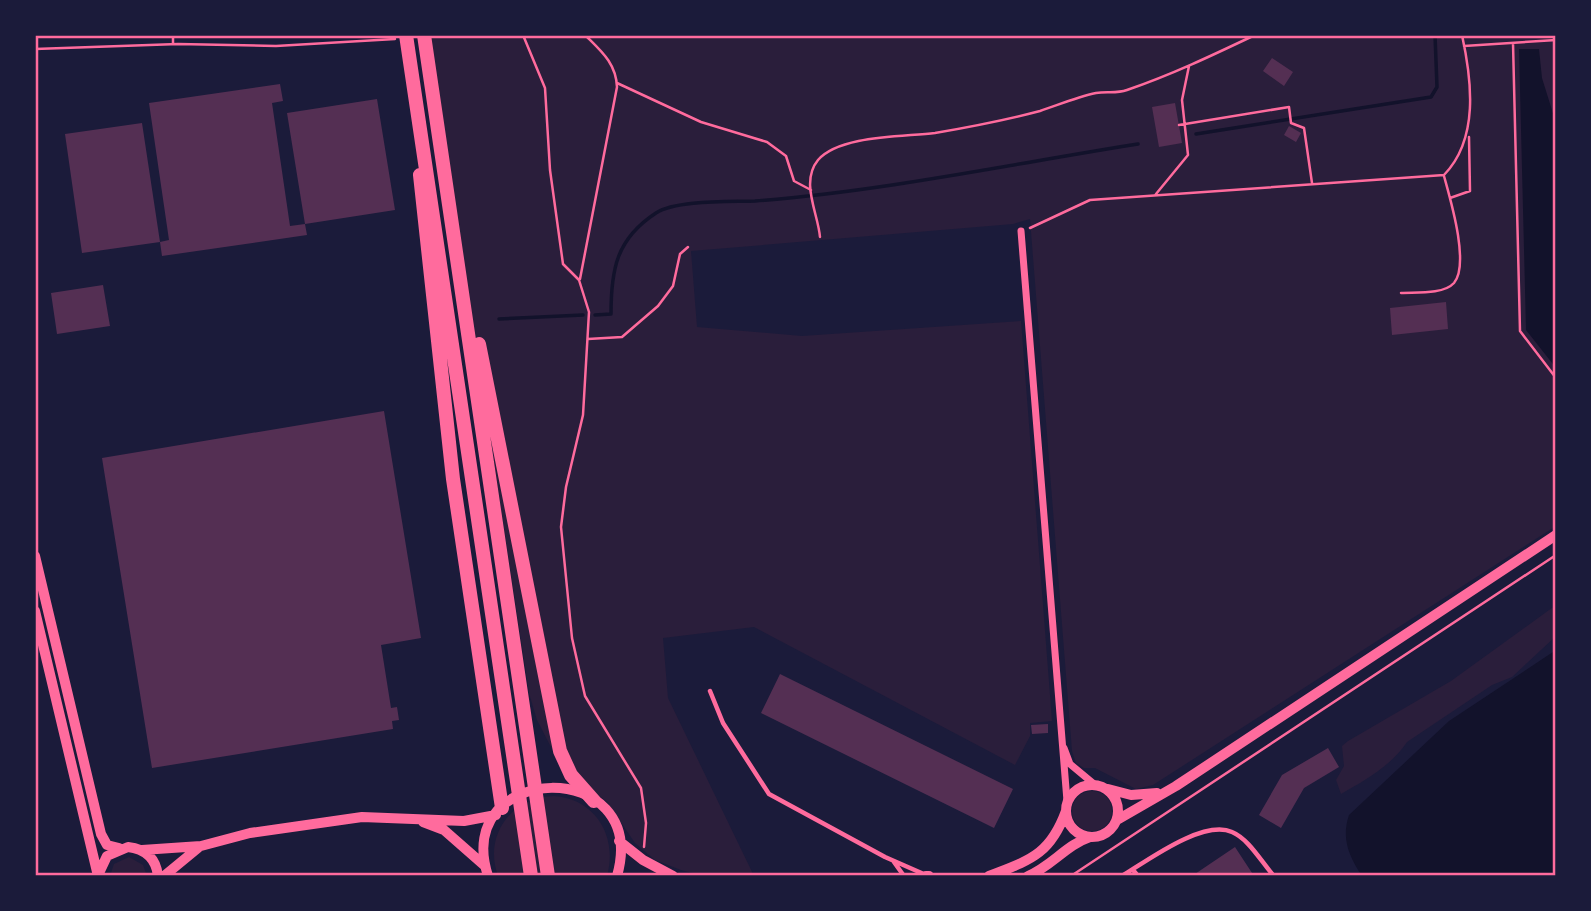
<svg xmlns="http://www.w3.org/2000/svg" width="1591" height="911" viewBox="0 0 1591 911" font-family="Poppins,sans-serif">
	<rect width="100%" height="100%" fill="#1b1b3a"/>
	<path fill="#2a1e3b" d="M429 35H1556V526L1153 785 1136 789 1095 768H1084L1076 763 1072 751 1030 219 1013 224 691 251 697 327 802 336 1021 321 1052 721 1030 723V736L1015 765 754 627 663 638 668 698 754 876H704L681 870 655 860 635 843 608 803 565 767 552 749 537 720 529 693Z
		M1556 605V636L1512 677 1492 685 1407 742C1392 765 1364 781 1341 794L1336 780 1344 766 1342 746 1348 741 1451 681Z
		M1072 811a20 20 0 1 1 40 0a20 20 0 1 1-40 0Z
		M554 796C596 799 618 837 607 876H498C483 835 512 797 554 796Z
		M129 857 143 865 147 876H110L114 864Z"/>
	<path fill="#12122b" d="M1519 49H1539L1542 78 1556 123V368L1526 330Z
		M1556 650V876H1362C1349 856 1341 839 1349 815L1449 721Z"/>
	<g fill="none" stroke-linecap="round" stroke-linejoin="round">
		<path stroke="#12122b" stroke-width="3.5" d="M1196 134 1431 97 1437 87 1435 35
			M595 315 611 314C611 270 616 239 656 213 676 200 730 202 755 201 884 191 1011 164 1138 144
			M499 319 583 315"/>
	</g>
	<path fill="#542f53" d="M1272 58 1293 72 1284 86 1263 71Z
		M280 84 283 101 272 103 290 226 305 224 307 235 162 256 160 242 169 240 149 103Z
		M377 99 395 210 305 224 287 113Z
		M1175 103 1182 143 1159 147 1152 107Z
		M142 123 160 242 82 253 65 134Z
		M1289 126 1301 133 1296 142 1284 135Z
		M103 285 110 326 57 334 51 293Z
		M1446 302 1448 329 1392 335 1390 308Z
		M384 411 421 638 381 645 391 708 397 707 399 720 392 721 393 729 152 768 102 458Z
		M780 674 1013 789 994 828 761 713Z
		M1048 724V733L1032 734 1031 725Z
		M1328 748 1339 767 1304 788 1281 828 1259 815 1282 775Z
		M1235 847 1254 876H1192Z"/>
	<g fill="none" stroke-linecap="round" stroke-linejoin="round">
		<path stroke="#ff6b9d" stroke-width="2.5" d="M523 35 545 88 550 170 563 264 579 280 589 312 583 415 566 487 561 527 572 638 585 696 641 788 646 823 644 847
			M1513 43 1520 331 1556 378
			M173 44V35
			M1464 46 1556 40
			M35 49 178 44 276 46 395 39
			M617 83 701 122 767 142 786 156 794 181 811 190
			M1179 125 1289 107 1291 123 1304 128 1312 183
			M1156 194 1188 155 1182 100 1189 66
			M1450 198 1470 191 1469 137
			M1030 228 1090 200 1444 175C1479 139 1472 81 1462 35
			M820 237C818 213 800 182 818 160 840 135 903 137 935 133 970 127 1006 120 1040 111 1058 105 1077 97 1096 93 1107 91 1116 94 1127 90 1171 75 1213 55 1255 35
			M580 279 617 87C616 63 601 51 585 35
			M1401 293C1415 292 1443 295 1454 283 1470 264 1450 198 1444 176
			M588 339 622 337 658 306 673 286 680 254 688 247
			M1071 876 1556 555"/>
		<path stroke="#ff6b9d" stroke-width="4.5" d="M710 691 723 723 769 794 885 857 926 875
			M894 862 904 876
			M1133 870 1138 876
			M1122 876C1147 861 1203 819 1232 832 1249 839 1262 863 1274 876"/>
		<path stroke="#ff6b9d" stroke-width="7" d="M1021 231 1067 801
			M1064 748 1070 764 1094 784"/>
		<path stroke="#ff6b9d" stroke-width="10" d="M35 556 101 834 107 845 119 848
			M35 611 98 876
			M1066 811a26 26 0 1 1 52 0a26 26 0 1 1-52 0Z
			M1108 789 1131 795 1157 793
			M1117 820 1176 786 1556 535
			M423 822 444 830 485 866
			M619 841 643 860 673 876
			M142 850 201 846 250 833 362 817 464 821 496 815
			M99 873 107 856 128 847C145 849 156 858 158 876
			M164 876 198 848
			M488 876C451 761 651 756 617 876
			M926 876H929
			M989 876C1030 860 1050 855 1066 811
			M1028 876C1052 866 1066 845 1090 837"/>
		<path stroke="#ff6b9d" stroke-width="14" d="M406 35 531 876
			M424 35 548 876
			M420 175 453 479 502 808
			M479 344 560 751 571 775 594 801"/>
	</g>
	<rect width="1591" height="911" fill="none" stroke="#1b1b3a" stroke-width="74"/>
	<rect x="37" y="37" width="1517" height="837" fill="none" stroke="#ff6b9d" stroke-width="2.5"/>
</svg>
